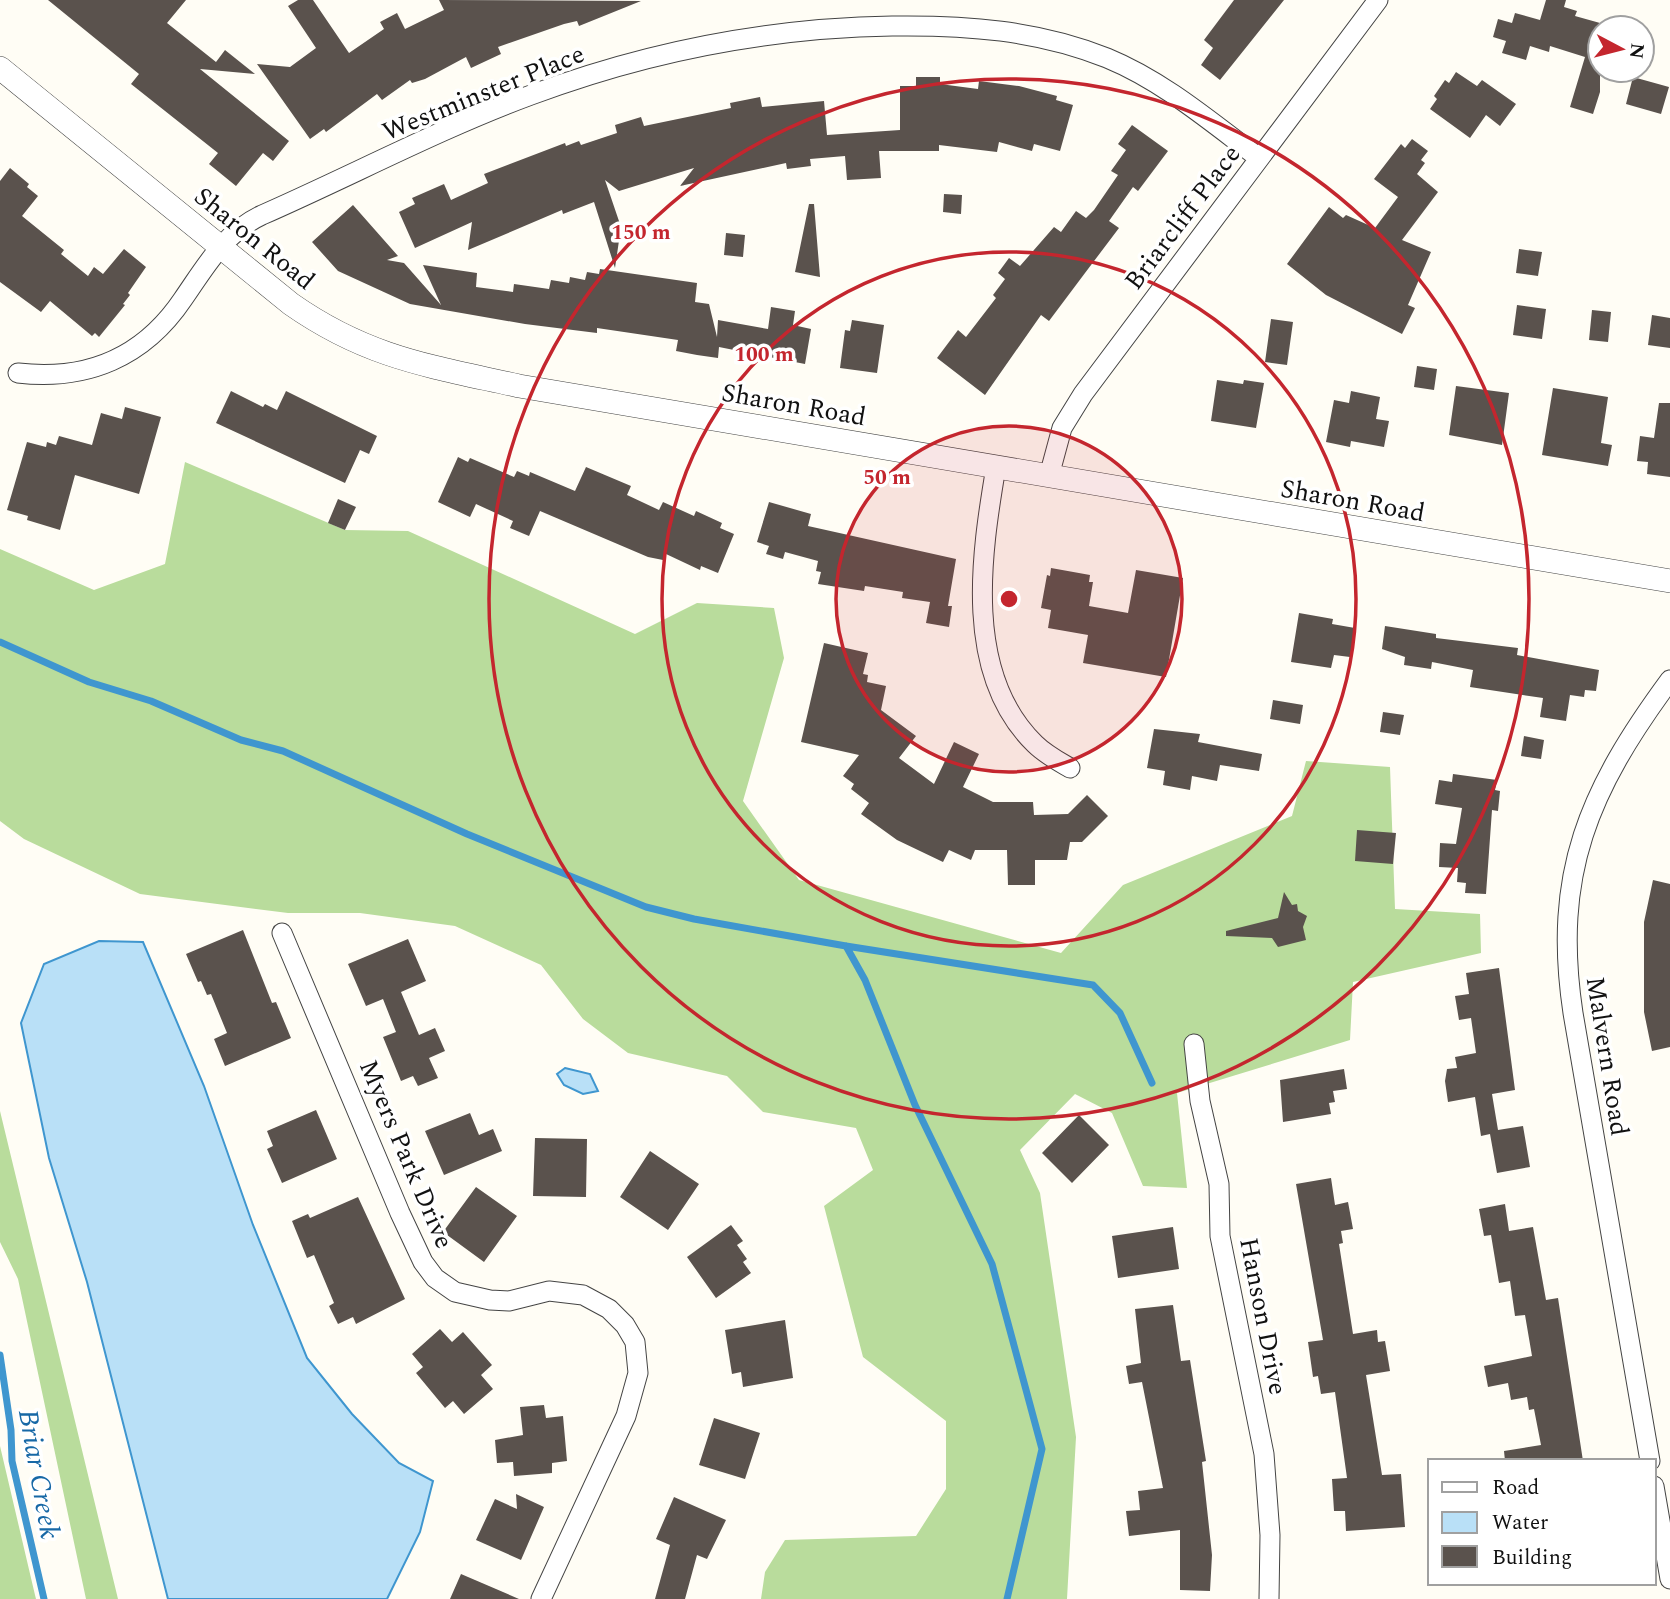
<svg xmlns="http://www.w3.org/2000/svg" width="1670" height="1599" viewBox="0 0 1670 1599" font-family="Spectral,serif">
	<rect width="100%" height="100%" fill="#fffdf5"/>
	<path fill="#b9dc9c" d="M185 462 345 530 408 531 635 634 697 603 774 608 784 658 743 801 799 880 1061 953 1123 885 1292 816 1306 761 1390 767 1395 909 1480 914 1481 953 1353 982 1350 1040 1177 1093 1187 1188 1143 1186 1112 1113 1075 1094 1020 1150 1040 1193 1076 1437 1067 1599H761L765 1572 785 1540 916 1536 946 1489V1421L863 1357 824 1206 873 1170 856 1128 763 1112 727 1076 628 1053 583 1019 541 965 455 926 360 913H288L140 894 24 839 0 821V549L94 590 165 564Z
		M0 1111 118 1599H86L18 1279 0 1242Z
		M0 1446 35 1595 36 1599H0Z"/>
	<path fill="#b9e0f7" stroke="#3f96cf" stroke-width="2" d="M99 941 143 942 204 1086 253 1225 307 1358 352 1414 399 1463 433 1481 420 1532 387 1599H168L87 1282 49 1158 21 1023 44 964Z
		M565 1068 590 1074 598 1091 583 1094 564 1085 557 1074Z"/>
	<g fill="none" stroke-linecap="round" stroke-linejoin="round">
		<path stroke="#3f96cf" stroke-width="7" d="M0 642 89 682 151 701 241 740 283 751 467 834 646 907 694 919 846 946 1093 985 1120 1013 1152 1083
			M846 946 865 980 915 1105 992 1264 1042 1449 1007 1599
			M0 1355 11 1430 12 1461 44 1599"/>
	</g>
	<path fill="#5a524d" d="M48 0H186L167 23 216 62 225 50 255 74 200 69 289 141 273 161 263 153 236 186 209 164 218 153 131 84 139 74Z
		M298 0H313L349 53 384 29 380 22 397 13 405 29 444 10 439 0 641 1 579 26 577 21 564 24 498 47 501 54 471 68 466 57 425 79 412 83 410 80 382 100 377 94 326 132 324 129 310 139 257 64 290 67 316 48 288 6Z
		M1234 0H1284L1220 80 1201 65 1213 48 1204 40Z
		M1546 0H1566L1564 7 1577 11 1575 16 1600 23V92L1593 114 1570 107 1585 57 1550 46 1549 52 1530 46 1526 60 1502 53 1506 41 1493 37 1498 19 1512 23 1515 13 1540 20Z
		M1456 72 1477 86 1482 80 1516 104 1500 126 1486 115 1470 138 1430 109 1437 99 1434 96 1445 80 1449 83Z
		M916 77H940V84L978 89 979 81 1019 86 1057 96 1056 100 1073 105 1060 151 1034 144 1032 151 999 142 997 152 939 145V151H879L881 178 847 180 845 156 810 159 811 166 787 169 786 163 680 186 694 168 619 191 605 180 621 227 615 268 594 202 563 214 562 210 468 250 472 222 415 248 399 212 415 204 412 198 444 184 451 200 488 183 484 174 565 143 566 146 579 141 581 145 617 133 615 125 641 117 644 126 731 108 730 103 760 97 762 107 824 101 827 135 900 130V86H916Z
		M1633 77 1669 87 1661 114 1626 104Z
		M1132 125 1168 151 1138 191 1133 187 1109 221 1119 228 1085 273 1049 321 1041 315 985 395 937 358 958 330 966 337 996 298 993 295 1005 279 998 273 1009 258 1020 266 1054 227 1061 232 1076 211 1086 218 1094 210 1118 175 1111 171 1126 150 1118 144Z
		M1412 139 1428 151 1421 160 1425 163 1417 174 1438 192 1402 240 1431 252 1408 305 1415 308 1402 334 1326 295 1287 264 1329 207 1343 218 1346 215 1375 228 1398 197 1374 179 1401 144 1405 148Z
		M10 168 29 184 27 187 38 196 22 216 64 250 61 254 88 276 94 267 103 274 124 249 146 267 128 293 130 295 123 304 125 305 99 337 95 333 92 336 50 301 41 312 0 282V181Z
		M944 194 962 195 961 214 943 212Z
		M809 204H814L820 277 795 272Z
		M353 205 398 256 387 260 404 263 441 305 423 265 477 273 476 287 513 292 514 284 549 289 551 280 569 283 570 277 585 280 587 272 599 274 600 269 697 283 695 302 709 304 717 337 718 320 768 329 771 307 795 311 793 325 811 329 805 364 719 347 718 358 697 355 676 351 678 340 597 328V333L525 324 410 304 338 271 312 242Z
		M726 233 745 235 743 257 724 255Z
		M1519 249 1542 252 1538 276 1516 273Z
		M1517 305 1546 309 1542 339 1513 335Z
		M1592 310 1611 312 1608 342 1589 340Z
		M1652 315 1670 318V348L1648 345Z
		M1271 319 1293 322 1287 365 1265 362Z
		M852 320 884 325 877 373 840 368 845 330 850 331Z
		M1417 366 1437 369 1434 390 1414 387Z
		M1217 380 1243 384 1244 380 1264 383 1256 428 1211 421Z
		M1456 386 1509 393 1502 445 1449 435Z
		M1553 388 1608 397 1601 443 1612 445 1608 466 1542 455Z
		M231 391 263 407 265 404 277 410 286 391 377 436 369 454 360 450 345 483 216 423Z
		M1351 391 1380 397 1376 419 1389 421 1384 447 1351 441 1350 447 1326 442 1334 400 1349 403Z
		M1659 403H1670V477L1647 474 1648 462 1637 461 1640 436 1654 438Z
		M125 407 161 417 139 494 75 475 60 530 27 520 28 516 7 510 27 442 46 447 47 442 56 445 59 436 92 445 101 413 122 419Z
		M458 457 468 462 470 458 514 477 517 471 529 476 530 472 575 491 586 467 631 486 627 495 659 510 663 502 694 516 696 511 722 523 720 528 734 534 718 573 701 566 700 570 666 554 663 560 648 557 540 511 529 536 510 528 513 521 476 504 470 517 438 502Z
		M338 499 356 507 345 530 328 523Z
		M769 502 811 514 808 526 956 559 948 606H952L949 627 926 623 930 602 902 598 903 592 865 586 864 591 818 584 821 572 816 571 818 561 785 552 783 559 766 554 769 546 757 542Z
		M1051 568 1090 575 1089 582H1093L1089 606 1128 613 1136 570 1183 578 1166 677 1083 663 1088 635 1048 628 1051 610 1041 608 1047 575 1050 576Z
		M1299 613 1333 619 1332 624 1355 628 1350 657 1334 655 1331 668 1291 662Z
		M1385 626 1436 634V638L1518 648 1517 655 1599 670 1596 691 1585 690 1584 697 1570 695 1566 721 1540 717 1543 698 1470 687 1473 670 1432 662 1431 669 1404 665 1405 657 1382 649Z
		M824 643 868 653 863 674 868 675 867 682 886 686 881 710 916 736 899 758 934 784 954 742 979 754 963 787 993 802H1033L1034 815 1068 814 1087 795 1108 816 1082 842H1070L1067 860H1035V885H1008L1007 850H975L971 860 949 850 943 862 897 840 861 814 869 803 851 789 854 784 843 776 859 755 801 742Z
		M1273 700 1303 705 1300 724 1270 719Z
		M1383 712 1404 715 1400 735 1380 732Z
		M1154 729 1200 734 1198 742 1262 754 1259 771 1220 765 1217 781 1192 776 1190 790 1163 785 1165 771 1147 768Z
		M1524 736 1544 740 1541 759 1521 756Z
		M1453 774 1497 780 1495 790 1500 791 1498 811 1492 810 1486 894 1465 893 1466 883 1457 882 1458 868 1439 867 1440 843 1456 844 1462 808 1435 804 1439 780 1452 782Z
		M1357 830 1396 833 1393 864 1355 861Z
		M1653 880 1670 884V1047L1652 1051 1644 1012V922Z
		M1284 892 1292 905 1297 904 1298 911 1307 916 1303 927 1306 940 1278 947 1272 938 1226 936V931L1278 918Z
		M243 930 272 1003 276 1002 291 1038 225 1066 214 1039 227 1033 211 994 207 995 201 981 198 982 186 954Z
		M408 939 426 981 401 992 419 1035 435 1028 445 1051 429 1058 438 1078 418 1086 413 1076 401 1081 383 1037 396 1032 383 999 366 1006 348 964Z
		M1499 968 1515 1090 1492 1094 1498 1130 1523 1126 1530 1167 1497 1173 1490 1134 1481 1136 1475 1097 1448 1102 1445 1081 1447 1069 1457 1068 1455 1057 1476 1053 1471 1018 1459 1020 1455 996 1469 994 1466 973Z
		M1344 1069 1347 1089 1333 1091 1335 1102 1329 1103 1331 1114 1283 1122 1280 1080Z
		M316 1110 337 1159 282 1183 267 1149 273 1146 267 1131Z
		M470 1113 479 1135 493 1129 502 1151 444 1175 425 1131Z
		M1079 1115 1109 1145 1072 1183 1042 1153Z
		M535 1138 587 1139 586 1197 533 1196Z
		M650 1151 699 1184 668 1230 620 1197Z
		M1331 1178 1335 1205 1348 1202 1353 1229 1341 1231 1343 1243 1339 1244 1353 1334 1377 1330 1378 1342 1385 1341 1390 1371 1366 1375 1382 1475 1401 1474 1405 1527 1346 1531 1345 1511H1334L1332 1479 1347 1478 1335 1392 1321 1394 1318 1376 1313 1377 1308 1342 1323 1340 1296 1184Z
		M476 1187 517 1216 484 1262 443 1232Z
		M358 1197 405 1299 356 1324 353 1317 338 1324 329 1306 334 1303 314 1255 307 1258 292 1221 308 1214 310 1218Z
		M1505 1204 1509 1231 1533 1227 1546 1300 1558 1298 1583 1461H1505L1504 1451 1541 1445 1534 1409 1529 1410 1527 1397 1511 1400 1508 1383 1488 1387 1484 1366 1532 1356 1525 1315 1515 1316 1510 1281 1499 1283 1491 1235 1484 1236 1479 1209Z
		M731 1225 743 1241 737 1245 747 1259 743 1262 751 1273 716 1298 687 1257Z
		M1173 1227 1179 1269 1118 1278 1112 1236Z
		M1173 1305 1181 1361 1190 1360 1206 1461 1202 1462 1212 1555 1210 1591 1180 1590V1530L1129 1536 1126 1511 1140 1510 1138 1491 1163 1488 1142 1382 1129 1384 1126 1366 1141 1363 1135 1309Z
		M785 1320 793 1378 743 1387 741 1372 732 1374 725 1330Z
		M440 1329 452 1342 463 1332 492 1365 481 1375 493 1389 464 1414 453 1401 445 1408 416 1373 423 1367 412 1354Z
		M544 1405 546 1418 563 1416 567 1461 552 1463V1473L514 1476 513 1462 497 1463 495 1440 523 1435 520 1407Z
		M714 1418 760 1433 745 1479 699 1465Z
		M516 1494 544 1507 521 1560 476 1540 495 1499 517 1509Z
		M674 1497 726 1520 707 1559 697 1555 685 1599H655L670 1545 656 1539Z
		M461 1574 519 1599H450Z"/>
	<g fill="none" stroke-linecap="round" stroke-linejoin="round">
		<g stroke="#444" stroke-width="21">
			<path id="minor" d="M18 373C87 381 144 357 183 299 206 266 224 233 262 215 351 176 439 129 531 95 646 52 769 28 892 26 965 25 1038 30 1107 58 1163 81 1211 122 1259 158
				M996 467C981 555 963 674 1035 744 1045 754 1058 761 1070 768
				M1049 476 1062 428 1083 394 1378 0
				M282 933 400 1213 423 1262 435 1278 455 1292 490 1300 509 1301 549 1291 583 1295 609 1309 625 1325 635 1342 638 1373 626 1416 541 1599
				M1194 1044 1200 1101 1219 1184 1220 1236 1264 1454 1270 1535 1269 1599
				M1650 1461 1573 1013C1552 873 1589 790 1670 680
				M1654 1486 1670 1579"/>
		</g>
		<g stroke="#444" stroke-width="24">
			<path id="tertiary" d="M0 68 291 304C368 358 430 366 519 386L1670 581"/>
		</g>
		<use href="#minor" stroke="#fff" stroke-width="19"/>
		<use href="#tertiary" stroke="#fff" stroke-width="23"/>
	</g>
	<circle cx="1009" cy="599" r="173" fill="#c4262e" fill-opacity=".12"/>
	<g fill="none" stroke="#c4262e" stroke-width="3.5">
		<circle cx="1009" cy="599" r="173"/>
		<circle cx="1009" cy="599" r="347"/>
		<circle cx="1009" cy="599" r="520"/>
	</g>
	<g text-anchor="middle" stroke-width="7" stroke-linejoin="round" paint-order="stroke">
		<g font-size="26" fill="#111" stroke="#fff">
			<text transform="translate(483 92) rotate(-22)" y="9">Westminster Place</text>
			<text transform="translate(1182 217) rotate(-53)" y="9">Briarcliff Place</text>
			<text transform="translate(255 238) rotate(39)" y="9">Sharon Road</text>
			<text transform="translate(794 404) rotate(10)" y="9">Sharon Road</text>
			<text transform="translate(1353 500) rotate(10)" y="9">Sharon Road</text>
			<text transform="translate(1608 1056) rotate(81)" y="9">Malvern Road</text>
			<text transform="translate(407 1154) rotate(67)" y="9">Myers Park Drive</text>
			<text transform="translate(1264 1316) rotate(79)" y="9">Hanson Drive</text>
		</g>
		<g font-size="28" font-style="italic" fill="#1768a6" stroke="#fff">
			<text transform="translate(40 1474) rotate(80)" y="10">Briar Creek</text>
		</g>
	</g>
	<circle cx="1009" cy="599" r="10" fill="#c4262e" stroke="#fff" stroke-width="3.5"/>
	<g font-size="21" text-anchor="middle" font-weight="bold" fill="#c4262e" stroke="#fff" stroke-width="7" stroke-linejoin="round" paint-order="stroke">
		<text x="641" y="239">150 m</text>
		<text x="764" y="361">100 m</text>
		<text x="887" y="484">50 m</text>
	</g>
	<rect x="1428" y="1459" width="228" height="126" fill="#ffffff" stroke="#a0a0a0" stroke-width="2"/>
	<rect x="1442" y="1482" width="35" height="10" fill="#ffffff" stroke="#a0a0a0" stroke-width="2"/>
	<text x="1492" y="1494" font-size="21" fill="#111111">Road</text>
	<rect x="1442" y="1512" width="35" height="21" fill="#b9e0f7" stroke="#a0a0a0" stroke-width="2"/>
	<text x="1492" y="1529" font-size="21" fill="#111111">Water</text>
	<rect x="1442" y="1546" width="35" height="21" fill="#5a524d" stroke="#a0a0a0" stroke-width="2"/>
	<text x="1492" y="1564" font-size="21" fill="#111111">Building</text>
	<g transform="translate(1621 49) rotate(97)"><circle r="33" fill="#ffffff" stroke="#a0a0a0" stroke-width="2"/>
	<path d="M0-5L12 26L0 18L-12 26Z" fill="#c4262e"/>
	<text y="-10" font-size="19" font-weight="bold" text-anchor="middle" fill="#111111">N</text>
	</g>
</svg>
